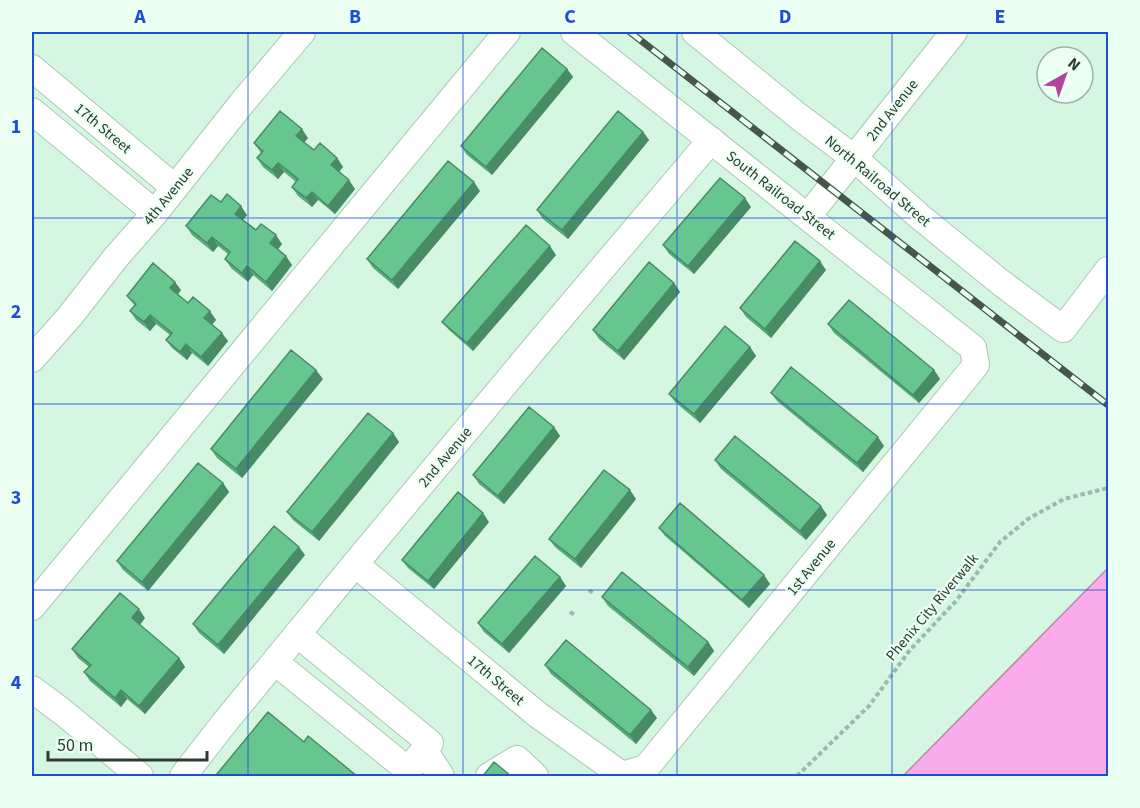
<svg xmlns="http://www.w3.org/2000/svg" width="1140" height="808" viewBox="0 0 1140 808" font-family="'Source Sans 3',sans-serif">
	<rect width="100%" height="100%" fill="#d5f6e0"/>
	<path fill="#faabe9" stroke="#bd89b2" stroke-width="1.5" d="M1108 568V776H903Z"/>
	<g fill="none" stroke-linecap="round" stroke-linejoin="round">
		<g stroke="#a9c9b4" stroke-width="28">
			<path id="minor" d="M695 32 798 116 854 158 919 216 1000 282 1063 329 1108 270
				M32 68 175 188
				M32 111 155 213
				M808 216 954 32
				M32 359 70 316 117 256 155 213 242 103 302 32
				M355 564 538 715 622 775 646 768 976 365 973 348 574 32
				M32 607 507 32
				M275 662 408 770 430 743 297 634
				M32 689 64 713 140 776
				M424 750 441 776
				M183 776 225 722 355 564 534 349 711 140
				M489 776 517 759 535 776"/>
		</g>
		<path stroke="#9fbaa8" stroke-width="4" stroke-dasharray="4.5 3" stroke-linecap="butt" d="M589 590 593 593
			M570 612 575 615
			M797 776 869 706 910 650 956 601 1000 542 1028 519 1064 499 1108 488"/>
		<use href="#minor" stroke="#fff" stroke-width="26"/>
		<g stroke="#46564c" stroke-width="7">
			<path id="rail" d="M630 32 1108 405"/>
		</g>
		<use href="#rail" stroke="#ebfff2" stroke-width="4.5" stroke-dasharray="14" stroke-linecap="butt"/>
	</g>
	<path fill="#59aa7c" d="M567 69 573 77 492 175 467 155 461 146Z
		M643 132 649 140 568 239 543 219 537 210Z
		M308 138 304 142 314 150 337 158 343 167 339 172 355 189 335 214 318 200 312 207 298 196 292 187 296 182 284 172 278 179 263 167 257 158 261 153 254 143Z
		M480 191 398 289 373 268 367 259Z
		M221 202 247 215 243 220 256 230 282 244 278 249 292 265 272 291 253 275 248 282 231 268 225 259 228 254 218 246 213 252 192 235 186 226Z
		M751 207 694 274 669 254 663 245Z
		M556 255 473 351 449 330 442 322Z
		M826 270 771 338 746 317 740 308Z
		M674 283 680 292 624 360 599 339 593 330Z
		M181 290 177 295 188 303 216 320 212 324 228 341 208 366 192 353 187 360 172 348 166 340 170 335 156 324 150 331 136 320 130 311 135 306 127 296Z
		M828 324 934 370 940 379 919 403 834 333Z
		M750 347 756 356 700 423 675 402 669 394Z
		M323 379 242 478 217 458 211 449Z
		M771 393 884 446 863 472 777 401Z
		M554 427 560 436 504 504 479 484 473 475Z
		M393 433 399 442 319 541 293 520 287 512Z
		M715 460 827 515 806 540 721 469Z
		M223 483 229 492 148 591 123 570 117 561Z
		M636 499 581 568 555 547 549 539Z
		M489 522 434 589 408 568 402 560Z
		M659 528 770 584 749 608 665 536Z
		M305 555 224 654 199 633 193 624Z
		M560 577 566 586 509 653 484 632 478 623Z
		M602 597 708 642 714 651 694 676 608 606Z
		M145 618 140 625 179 658 185 667 145 714 127 699 121 707 90 681 84 672 89 667 78 658 72 649Z
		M545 665 657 718 636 744 551 674Z"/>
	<path fill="#488b65" d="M567 69 573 77 492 175 486 167Z
		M302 129 308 138 302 145 296 136Z
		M643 132 649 140 568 239 562 230Z
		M337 158 343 167 337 174 331 165Z
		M278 163 284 172 278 179 272 170Z
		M349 180 355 189 335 214 328 206Z
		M474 182 480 191 398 289 392 280Z
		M312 192 318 200 312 207 306 198Z
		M745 198 751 207 694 274 688 266Z
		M241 206 247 215 241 222 235 214Z
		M276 235 282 244 276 252 270 243Z
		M212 237 218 246 213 252 207 243Z
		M550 246 556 255 473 351 467 343Z
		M286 256 292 265 272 291 266 282Z
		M820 261 826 270 771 338 765 329Z
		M247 266 253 275 248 282 242 273Z
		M175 282 181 290 176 297 170 288Z
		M674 283 680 292 624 360 618 351Z
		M210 311 216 320 210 327 204 318Z
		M150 315 156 324 150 331 144 322Z
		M222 333 228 341 208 366 201 357Z
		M186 344 192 353 187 360 180 352Z
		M750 347 756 356 700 423 694 414Z
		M316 370 323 379 242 478 236 469Z
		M934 370 940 379 919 403 913 395Z
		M554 427 560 436 504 504 498 496Z
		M393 433 399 442 319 541 312 532Z
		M878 437 884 446 863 472 857 463Z
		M223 483 229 492 148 591 142 582Z
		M630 490 636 499 581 568 575 559Z
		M821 506 827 515 806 540 800 531Z
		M483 513 489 522 434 589 428 581Z
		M299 547 305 555 224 654 218 645Z
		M764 575 770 584 749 608 742 600Z
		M560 577 566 586 509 653 502 644Z
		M139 609 145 618 138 627 132 618Z
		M708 642 714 651 694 676 688 667Z
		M179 658 185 667 145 714 139 706Z
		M121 690 127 699 121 707 115 698Z
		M651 710 657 718 636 744 630 735Z"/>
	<path fill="#67c690" stroke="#488b65" stroke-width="1.5" d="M542 48 567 69 486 167 461 146Z
		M280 111 302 129 296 136 314 150 320 143 337 158 331 165 349 180 328 206 312 192 306 198 292 187 298 179 278 163 272 170 257 158 263 151 254 143Z
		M618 111 643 132 562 230 537 210Z
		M448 161 474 182 392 280 367 259Z
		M720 178 745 198 688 266 663 245Z
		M227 194 241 206 235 214 256 230 261 224 276 235 270 243 286 256 266 282 247 266 242 273 225 259 230 252 212 237 207 243 186 226 211 195 221 202Z
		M526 225 550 246 467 343 442 322Z
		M795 241 820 261 765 329 740 308Z
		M649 262 674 283 618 351 593 330Z
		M153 263 175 282 170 288 188 303 193 297 210 311 204 318 222 333 201 357 186 344 180 352 166 340 172 333 150 315 144 322 130 311 136 304 127 296Z
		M849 300 934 370 913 395 828 324Z
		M725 326 750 347 694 414 669 394Z
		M291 350 316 370 236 469 211 449Z
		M791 367 878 437 857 463 771 393Z
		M529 407 554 427 498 496 473 475Z
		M368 413 393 433 312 532 287 512Z
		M735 436 821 506 800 531 715 460Z
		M198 463 223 483 142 582 117 561Z
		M604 470 630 490 575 559 549 539Z
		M458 492 483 513 428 581 402 560Z
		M680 503 764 575 742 600 659 528Z
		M274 526 299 547 218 645 193 624Z
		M535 556 560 577 502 644 478 623Z
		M622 572 708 642 688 667 602 597Z
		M120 593 139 609 132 618 179 658 139 706 121 690 115 698 84 672 91 665 72 649Z
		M566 640 651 710 630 735 545 665Z
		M268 712 304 742 308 736 358 777H220L217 774Z
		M494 762 512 777H482Z"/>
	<path fill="none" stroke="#1d4ed8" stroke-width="1.5" stroke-opacity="0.55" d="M248 32V776M463 32V776M677 32V776M892 32V776M32 218H1108M32 404H1108M32 590H1108"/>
	<g text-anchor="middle" stroke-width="4.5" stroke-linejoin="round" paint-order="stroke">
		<g font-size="15" fill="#2e3b33" stroke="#ebfff2">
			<text transform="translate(892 110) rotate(-52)" y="5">2nd Avenue</text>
			<text transform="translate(103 128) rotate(40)" y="5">17th Street</text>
			<text transform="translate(878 181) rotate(40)" y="5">North Railroad Street</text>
			<text transform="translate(781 195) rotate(38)" y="5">South Railroad Street</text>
			<text transform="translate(168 196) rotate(-51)" y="5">4th Avenue</text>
			<text transform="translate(445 457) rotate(-50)" y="5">2nd Avenue</text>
			<text transform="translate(811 567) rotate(-51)" y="5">1st Avenue</text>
			<text transform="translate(932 607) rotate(-50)" y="5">Phenix City Riverwalk</text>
			<text transform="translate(496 680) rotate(40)" y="5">17th Street</text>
		</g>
	</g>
	<rect width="1140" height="808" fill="none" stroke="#ebfff2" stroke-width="66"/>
	<g transform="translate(1065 75) rotate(40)"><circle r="28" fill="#ebfff2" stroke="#9fb1a6" stroke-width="1.5"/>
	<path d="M0-4.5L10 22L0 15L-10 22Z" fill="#b343a1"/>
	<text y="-9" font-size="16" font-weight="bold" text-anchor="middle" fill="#2e3b33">N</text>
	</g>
	<path d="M48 751v9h159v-9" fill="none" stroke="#2e3b33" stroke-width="3"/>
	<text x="57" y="751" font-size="18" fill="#2e3b33" stroke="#ebfff2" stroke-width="4.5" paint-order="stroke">50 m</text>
	<rect x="33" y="33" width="1074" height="742" fill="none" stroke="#1d4ed8" stroke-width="2"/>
	<g font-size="20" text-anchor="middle" font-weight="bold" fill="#1d4ed8">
		<text x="140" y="23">A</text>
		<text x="355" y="23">B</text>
		<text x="570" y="23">C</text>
		<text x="785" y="23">D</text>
		<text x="1000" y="23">E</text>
		<text x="16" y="133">1</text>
		<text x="16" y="318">2</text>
		<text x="16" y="504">3</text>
		<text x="16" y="689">4</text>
	</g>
</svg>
